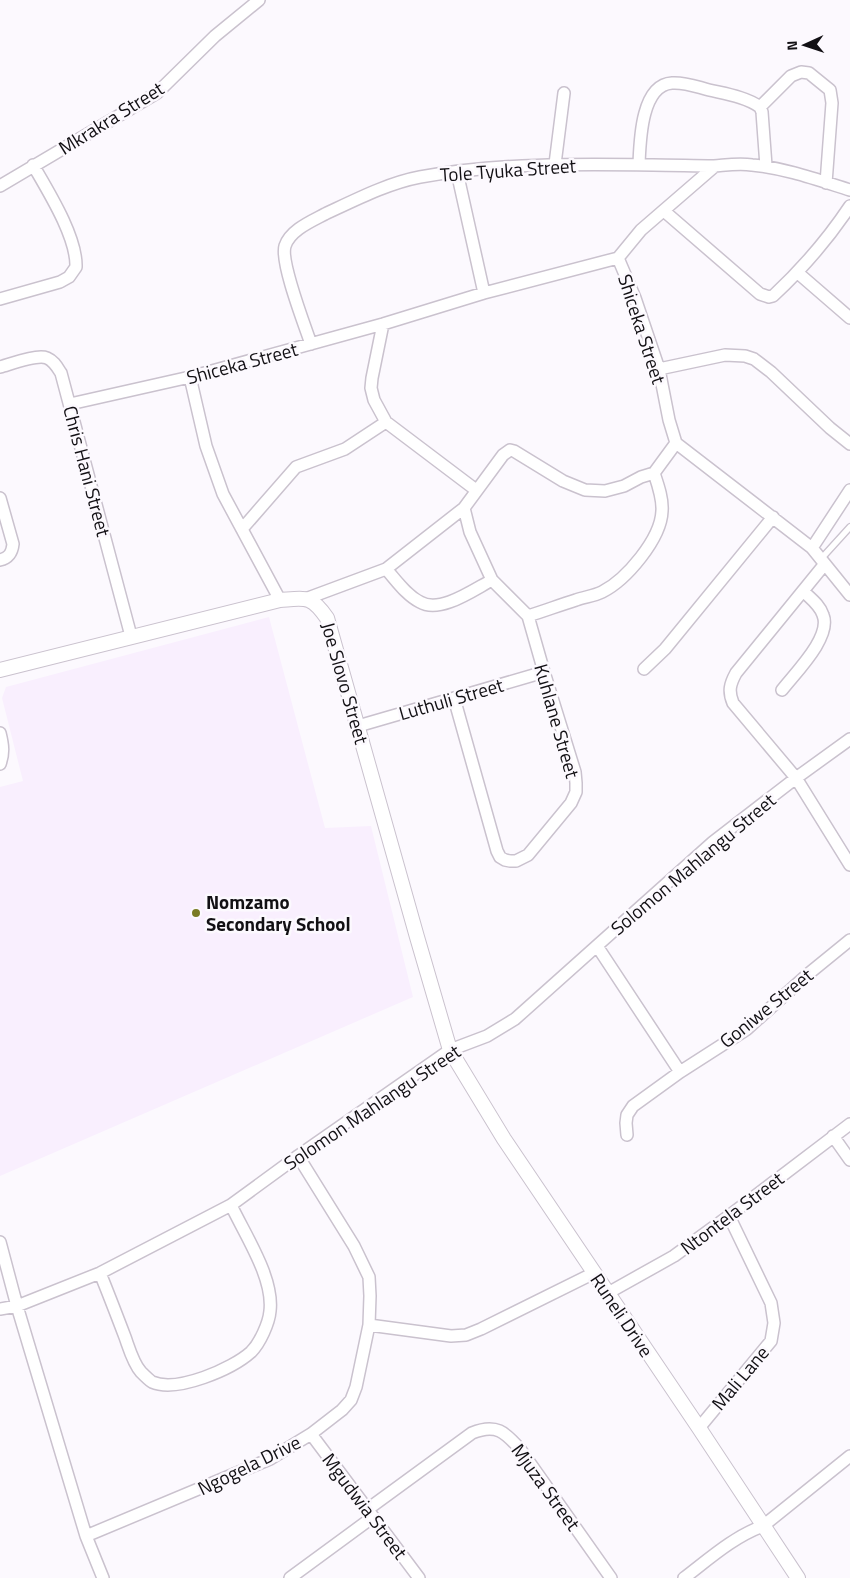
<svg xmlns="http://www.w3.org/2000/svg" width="850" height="1578" viewBox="0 0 850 1578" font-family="'Titillium Web',sans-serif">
	<rect width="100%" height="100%" fill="#fcf9fe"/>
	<path fill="#f9effe" d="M269 617 325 828 371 826 413 997 0 1176V787L23 781 2 698 6 687Z"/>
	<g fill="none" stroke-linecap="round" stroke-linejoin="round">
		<g stroke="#cac2ce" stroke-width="8">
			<path id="service" d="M820 560 850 527"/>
		</g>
		<g stroke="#cac2ce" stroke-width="14">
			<path id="minor" d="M760 107 791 76 801 72 809 73 825 86 830 90 832 103 826 183
				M555 164 564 93
				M639 164C640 141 641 85 672 83 685 82 697 87 709 90 726 94 746 97 760 107L762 112 766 166
				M457 172 484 293
				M0 186 157 93 215 36 259 0
				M664 211 760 294 769 297 773 296C802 269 828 239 850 206
				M618 258 635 298 659 369 669 420 676 443 812 548 850 595
				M618 258 641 230 715 166
				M798 273 850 318
				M0 299 60 282 69 277 76 267C77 237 48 191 33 165
				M383 324 372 378 371 388 374 400 386 422 476 490
				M311 344C305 326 280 262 285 246 290 230 312 221 325 214 355 200 388 183 420 177 497 163 575 164 653 165 674 165 694 166 714 166 727 165 739 163 752 165 785 168 818 180 850 190
				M0 367C11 364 37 354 47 358 54 361 57 367 61 373L131 636
				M659 369 725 355 745 356 754 359 771 372 830 428 850 444
				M190 377 206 446 223 494 280 600
				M70 404 190 377 383 324 484 293 618 258
				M0 498 13 544C12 553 9 558 0 560
				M242 529 296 467 345 449 386 422
				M812 548 850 490
				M824 565 736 673C730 684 728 691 733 703L796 778 850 865
				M386 569C396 580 406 595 420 602 440 614 473 590 492 580
				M308 598 386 569 464 508 503 455 510 450 514 451 563 481 585 490 605 491 624 486 641 477 654 473 676 443
				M528 616C544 611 560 605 576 600 584 597 594 596 602 592 626 580 661 539 662 511 663 499 658 485 654 473
				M644 669 665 649 773 517
				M782 690C795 673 832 637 823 615 820 605 810 598 803 591
				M454 698 497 851 500 857 505 860 510 861H516L528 855 571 803 576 792V783L575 772 544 672 528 616 492 580 470 532 464 508
				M358 726 544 672
				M0 733C3 745 4 753 0 764
				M597 946 680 1072
				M627 1135 626 1123 627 1115 633 1106 680 1072 747 1029 807 975 850 940
				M833 1136 850 1160
				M0 1242 17 1306 86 1536 103 1578
				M100 1273C109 1295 117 1316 125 1337 129 1348 133 1363 141 1372 144 1375 149 1380 152 1382 177 1393 232 1369 251 1352 260 1343 269 1323 270 1311 274 1278 245 1235 231 1205
				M608 1293 674 1256 729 1216 850 1124
				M0 1309 17 1306 100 1273 231 1205 298 1156 450 1050 487 1036 515 1019 713 842 796 778 850 739
				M369 1325 451 1336 466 1335 481 1329 594 1273
				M699 1428 771 1341 774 1323 771 1303 729 1216
				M311 1434 419 1578
				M368 1509 472 1433C496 1423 505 1432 520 1449L611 1578
				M86 1536 270 1459 311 1434 342 1410 351 1400 356 1387 369 1325 370 1296 369 1277 354 1246 298 1156
				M290 1578 373 1517
				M684 1578C709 1559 733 1537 763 1526L850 1456"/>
		</g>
		<g stroke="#cac2ce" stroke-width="16">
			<path id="tertiary" d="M0 670 280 600C306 598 311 595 327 618L417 937 450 1050 504 1139 699 1428 798 1578"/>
		</g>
		<use href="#service" stroke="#fff" stroke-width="5.5"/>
		<use href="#minor" stroke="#fff" stroke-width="11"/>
		<use href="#tertiary" stroke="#fff" stroke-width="14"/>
	</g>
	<circle fill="#7a7b24" stroke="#fcf9fe" stroke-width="2" cx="196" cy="913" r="5"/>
	<g text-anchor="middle" stroke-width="5" stroke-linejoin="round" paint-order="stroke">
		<g font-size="19" fill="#121014" stroke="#fcf9fe">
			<text transform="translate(111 118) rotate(-32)" y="7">Mkrakra Street</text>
			<text transform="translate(508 170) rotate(-4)" y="7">Tole Tyuka Street</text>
			<text transform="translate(642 329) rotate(72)" y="7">Shiceka Street</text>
			<text transform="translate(242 363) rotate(-15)" y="7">Shiceka Street</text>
			<text transform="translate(87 471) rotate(75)" y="7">Chris Hani Street</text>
			<text transform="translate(345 683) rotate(74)" y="7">Joe Slovo Street</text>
			<text transform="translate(451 699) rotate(-16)" y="7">Luthuli Street</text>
			<text transform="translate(557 721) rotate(74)" y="7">Kuhlane Street</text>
			<text transform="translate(693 864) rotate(-40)" y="7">Solomon Mahlangu Street</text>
			<text transform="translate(766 1008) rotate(-39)" y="7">Goniwe Street</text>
			<text transform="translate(372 1107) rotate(-34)" y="7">Solomon Mahlangu Street</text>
			<text transform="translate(732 1213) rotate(-37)" y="7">Ntontela Street</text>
			<text transform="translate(622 1315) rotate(56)" y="7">Runeli Drive</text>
			<text transform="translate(740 1378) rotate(-50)" y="7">Mali Lane</text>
			<text transform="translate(249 1465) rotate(-26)" y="7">Ngogela Drive</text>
			<text transform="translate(546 1487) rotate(54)" y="7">Mjuza Street</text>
			<text transform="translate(365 1506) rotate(53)" y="7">Mgudwia Street</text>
		</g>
		<g font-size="19" font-weight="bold" fill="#121014" stroke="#fcf9fe" text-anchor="start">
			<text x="206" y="909">Nomzamo<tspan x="206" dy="22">Secondary School</tspan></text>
		</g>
	</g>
	<g transform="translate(805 45) rotate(267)" stroke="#fcf9fe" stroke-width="4" paint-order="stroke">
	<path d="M0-4L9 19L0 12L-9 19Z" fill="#121014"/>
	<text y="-8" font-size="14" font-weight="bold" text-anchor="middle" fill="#121014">N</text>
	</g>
</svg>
